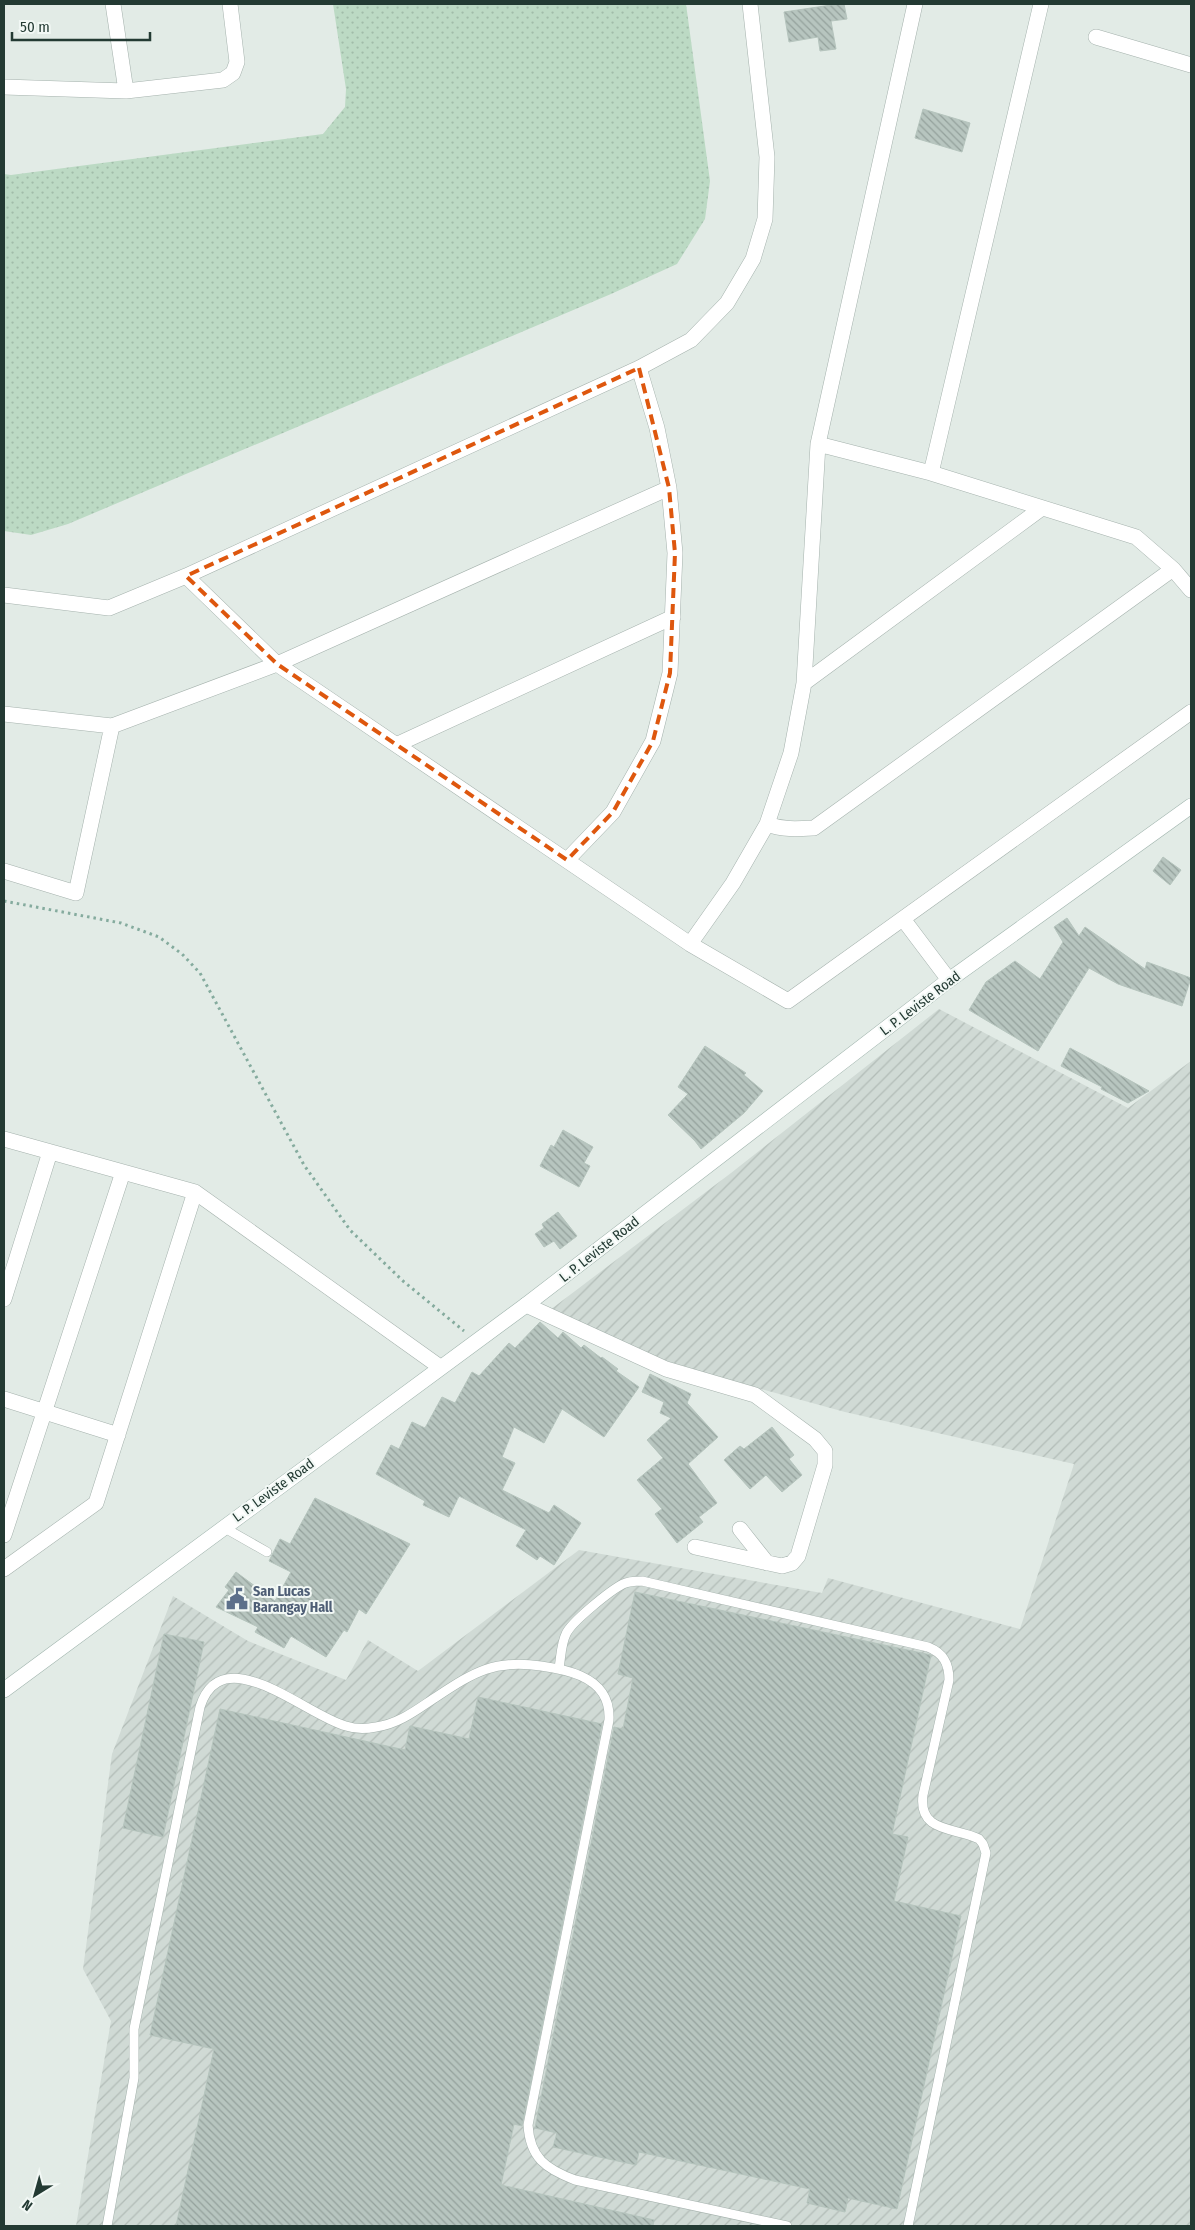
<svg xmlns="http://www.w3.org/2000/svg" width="1195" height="2230" viewBox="0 0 1195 2230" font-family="'Fira Sans Condensed',sans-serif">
	<defs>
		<pattern id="industrial-furrows" width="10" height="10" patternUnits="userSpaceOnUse" patternTransform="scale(1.25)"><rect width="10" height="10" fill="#d0dad5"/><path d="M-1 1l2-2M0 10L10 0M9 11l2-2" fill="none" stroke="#b2bcb7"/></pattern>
		<pattern id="grass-dots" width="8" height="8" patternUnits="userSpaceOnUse" patternTransform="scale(1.25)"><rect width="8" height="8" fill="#bcdac4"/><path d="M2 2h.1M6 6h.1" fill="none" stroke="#a1bca9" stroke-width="1.8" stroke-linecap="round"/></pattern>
		<pattern id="building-back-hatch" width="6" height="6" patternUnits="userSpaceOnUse" patternTransform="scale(1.25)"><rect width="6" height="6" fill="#b7c5bf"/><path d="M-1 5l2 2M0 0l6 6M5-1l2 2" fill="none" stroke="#94a19c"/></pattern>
	</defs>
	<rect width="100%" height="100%" fill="#e2ebe6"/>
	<path fill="url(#industrial-furrows)" d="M939 1009 1128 1108 1191 1061V2226H76L111 2021 83 1969 112 1754 173 1596 248 1641 346 1680 368 1640 418 1671 579 1550 822 1593 828 1578 1020 1629 1074 1464 845 1412 669 1364 550 1310 731 1173Z"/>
	<path fill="url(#grass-dots)" d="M333 4H686L710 181 705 219 677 264 611 294 68 524 31 535 4 531V174L11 175 323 134 345 107 346 89Z"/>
	<path fill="url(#building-back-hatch)" stroke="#b5c4bd" d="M838 4H844L847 19 831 21 836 49 820 51 818 37 789 42 784 12Z
		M923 109 970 123 962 152 915 138Z
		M1163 857 1181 870 1170 885 1153 871Z
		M1067 918 1079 936 1085 927 1145 969 1147 962 1191 978 1182 1006 1118 984 1089 968 1038 1051 969 1010 986 982 1015 961 1040 979 1063 942 1054 927Z
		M705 1046 746 1073 744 1075 763 1091 744 1113 701 1149 695 1141 668 1115 688 1094 678 1087Z
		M1070 1048 1111 1070 1149 1091 1128 1103 1101 1089 1102 1087 1061 1066Z
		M563 1130 593 1147 584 1163 590 1166 579 1187 540 1166 551 1145 554 1147Z
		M558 1212 577 1236 560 1249 554 1241 544 1247 535 1234 544 1228 542 1224Z
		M540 1322 558 1338 563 1332 581 1348 584 1345 601 1358 602 1357 618 1369 616 1371 639 1387 604 1437 562 1409 544 1443 514 1427 502 1457 515 1463 502 1490 549 1513 554 1505 581 1523 554 1565 540 1556 537 1560 516 1546 526 1530 459 1496 449 1517 423 1505 425 1501 376 1474 391 1445 399 1449 412 1422 425 1428 442 1397 455 1403 472 1372 479 1376 509 1343 515 1348Z
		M650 1374 691 1394 687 1403 718 1437 688 1464 717 1503 699 1517 703 1522 677 1543 655 1514 662 1509 637 1480 663 1458 647 1440 671 1418 660 1413 664 1402 642 1392Z
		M772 1427 794 1455 789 1459 802 1475 782 1492 766 1475 750 1489 724 1460 740 1446 744 1449Z
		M315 1498 410 1544 366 1614 359 1609 347 1632 344 1630 326 1657 291 1636 284 1648 255 1632 258 1627 216 1607 229 1590 225 1587 236 1572 275 1601 291 1572 269 1561 280 1539 290 1544Z
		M635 1592 931 1655 892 1834 908 1837 894 1901 961 1916 897 2209 848 2198 845 2212 807 2203 810 2189 639 2152 636 2165 553 2147 557 2133 535 2128 614 1727 623 1729 633 1678 618 1674Z
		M164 1634 204 1642 163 1837 123 1828Z
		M478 1697 602 1724 522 2126 514 2124 501 2185 654 2220 653 2226H176L214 2049 150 2035 220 1709 405 1750 410 1726 469 1739Z"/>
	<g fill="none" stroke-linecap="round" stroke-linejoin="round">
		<g stroke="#a5b2ad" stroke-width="10">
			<path id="service" d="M223 1527 267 1552
				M559 1668C561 1657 561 1644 566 1634 571 1622 611 1590 623 1584 629 1581 636 1581 642 1581L928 1647C943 1653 949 1663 949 1680L923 1795C918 1834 957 1827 979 1839L983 1844 986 1853 908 2226
				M107 2226 134 2078V2029L200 1707C222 1637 307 1716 346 1726 355 1729 366 1729 376 1727 398 1724 415 1711 433 1699 473 1673 492 1659 541 1666 555 1668 568 1670 581 1676 601 1685 610 1699 609 1720L528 2125C530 2158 546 2169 575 2180L787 2226"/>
		</g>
		<g stroke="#a5b2ad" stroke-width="16">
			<path id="minor" d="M113 4 126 91
				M1096 37 1191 65
				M4 87 126 91 223 80 233 73 237 62 230 4
				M818 444 931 473 1136 537 1173 569 1191 590
				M931 473 1041 4
				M186 576 277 664 690 944 788 1001 1191 712
				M4 595 109 608 186 576 639 368 691 340 727 303 753 259 765 219 767 157 750 4
				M804 683 1042 508
				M4 714 112 726 277 664 669 488
				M398 744 673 617
				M767 824C783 830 797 829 814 828L1173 569
				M567 860 613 812 653 741 670 673 675 553 669 488 657 428 639 368
				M4 871 76 893 112 726
				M903 919 949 980
				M690 944 733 883 767 824 791 753 804 683 818 444 915 4
				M4 1139 195 1192 440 1367
				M4 1299 50 1152
				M526 1305 666 1369 755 1395 815 1439 825 1451V1465L798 1556 792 1563 782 1566 695 1547
				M4 1399 118 1435
				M740 1529 767 1563
				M4 1535 123 1172
				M4 1569 96 1503 195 1192"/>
		</g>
		<g stroke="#a1b5ae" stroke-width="16">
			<path id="secondary" d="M4 1690 526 1305 949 980 1191 806"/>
		</g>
		<path stroke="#85ab9e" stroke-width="3" stroke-dasharray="2.5 4" stroke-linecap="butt" d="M4 901 121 923 159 937 182 954 200 973 304 1165 350 1230 403 1281 464 1331"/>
		<use href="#service" stroke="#fff" stroke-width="9"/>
		<use href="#minor" stroke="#fff" stroke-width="15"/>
		<use href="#secondary" stroke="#fff" stroke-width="15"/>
	</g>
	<path fill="none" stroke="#de570e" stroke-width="4" stroke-dasharray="10 6" stroke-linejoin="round" d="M639 368 669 488 675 553 670 673 653 741 613 812 567 860 277 664 186 576Z"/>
	<defs>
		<g id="civic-bare" transform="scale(1.725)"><path d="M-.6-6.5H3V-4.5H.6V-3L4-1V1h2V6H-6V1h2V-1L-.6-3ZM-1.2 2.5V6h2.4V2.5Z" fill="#5c6f8a" stroke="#f2f8f5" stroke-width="2.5" paint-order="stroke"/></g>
	</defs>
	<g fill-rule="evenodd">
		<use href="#civic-bare" x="237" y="1599"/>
	</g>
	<g text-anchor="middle" stroke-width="4" stroke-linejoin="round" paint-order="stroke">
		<g font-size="14" fill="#233a33" stroke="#f2f8f5">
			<text transform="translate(920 1003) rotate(-37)" y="5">L. P. Leviste Road</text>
			<text transform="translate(599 1249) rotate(-38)" y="5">L. P. Leviste Road</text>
			<text transform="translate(273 1490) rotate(-36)" y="5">L. P. Leviste Road</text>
		</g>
		<g font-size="14" font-weight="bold" fill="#4e5e75" stroke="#f2f8f5" text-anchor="start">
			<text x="253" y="1596">San Lucas<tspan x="253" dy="16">Barangay Hall</tspan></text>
		</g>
	</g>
	<rect width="1195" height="2230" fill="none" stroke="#233a33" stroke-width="10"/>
	<g transform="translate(35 2195) rotate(217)" stroke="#f2f8f5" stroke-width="4" paint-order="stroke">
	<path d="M0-4L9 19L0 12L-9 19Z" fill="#233a33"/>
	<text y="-8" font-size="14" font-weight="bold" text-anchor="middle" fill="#233a33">N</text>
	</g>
	<path d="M12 32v8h138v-8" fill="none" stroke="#233a33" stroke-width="2.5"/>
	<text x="20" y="32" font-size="15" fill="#233a33" stroke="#f2f8f5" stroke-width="4" paint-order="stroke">50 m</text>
</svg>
